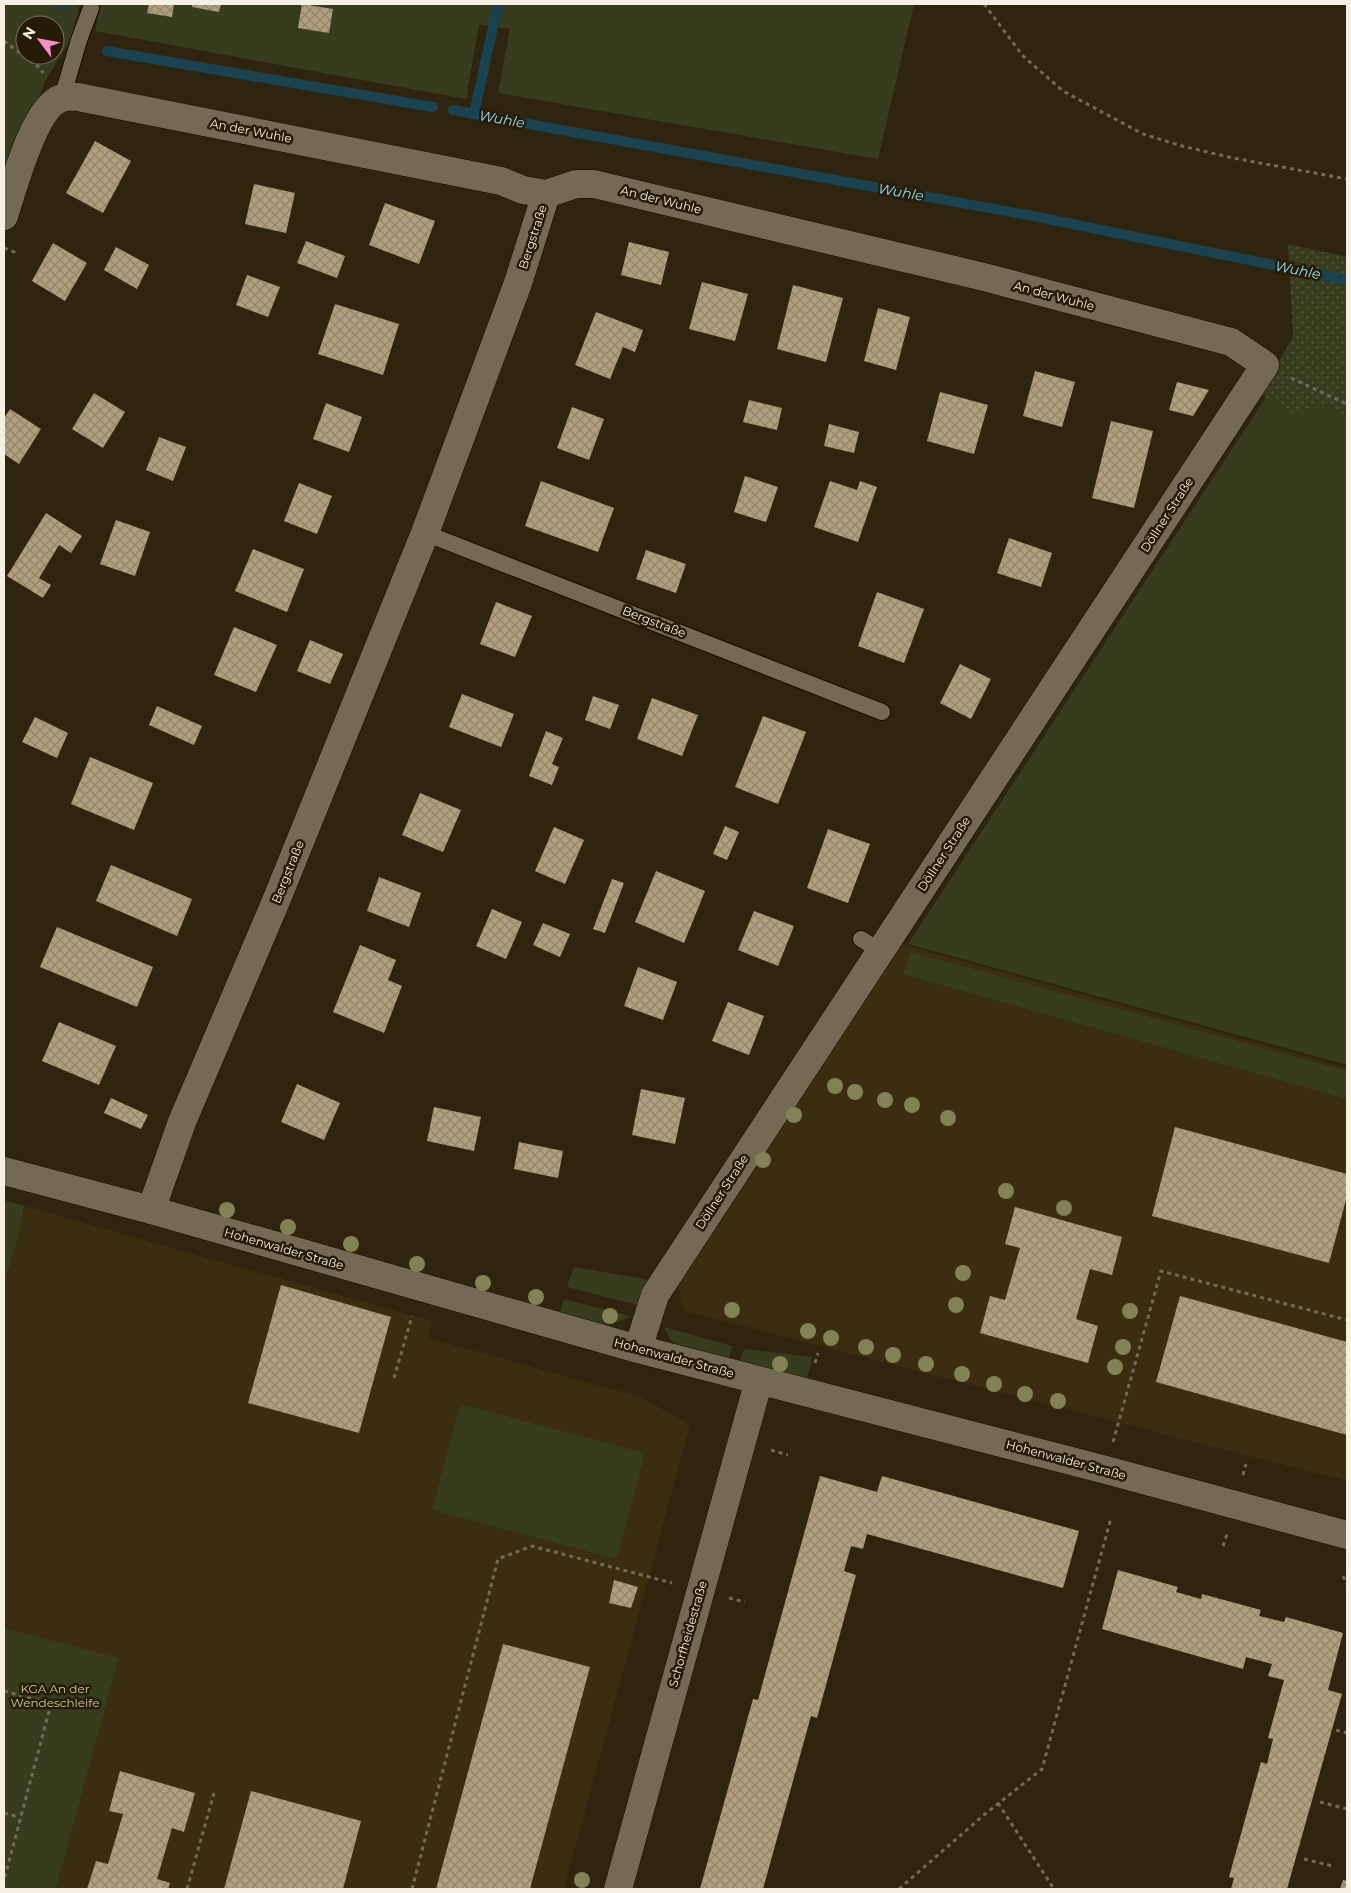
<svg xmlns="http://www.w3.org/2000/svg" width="1351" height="1893" viewBox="0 0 1351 1893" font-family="Montserrat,sans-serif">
	<defs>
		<pattern id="park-dots" width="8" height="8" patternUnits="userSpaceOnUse" patternTransform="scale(1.25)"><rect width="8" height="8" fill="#383c1f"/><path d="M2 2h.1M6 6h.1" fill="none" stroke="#55583f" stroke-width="1.8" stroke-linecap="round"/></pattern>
		<pattern id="building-cross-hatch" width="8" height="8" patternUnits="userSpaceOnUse" patternTransform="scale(1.25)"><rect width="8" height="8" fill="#b09f7d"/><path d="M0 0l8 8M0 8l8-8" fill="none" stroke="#91856c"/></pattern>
	</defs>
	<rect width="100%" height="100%" fill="#2f250f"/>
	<path fill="#3a2d10" d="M902 944 1347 1068V1481L684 1311 678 1285Z
		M24 1206 432 1321 428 1338 641 1397 690 1425 564 1889H56L119 1659 4 1628V1285L22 1223Z"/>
	<path fill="#383c1f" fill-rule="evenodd" d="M4 4H80L71 39 45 81 4 195ZM25 25H55V55H25Z
		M101 4H914L878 159 498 93 510 29 479 24 466 99 95 31Z
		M1266 397 1298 416 1317 401 1347 416V1065L908 944Z
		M911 952 1347 1071V1099L903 974Z
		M4 1200 24 1206 22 1223 4 1285Z
		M574 1267 644 1279 651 1283 638 1305 567 1287Z
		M564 1299 630 1316C605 1331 587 1321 560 1313Z
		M664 1327 732 1346 729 1358 676 1344 670 1339Z
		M744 1349 812 1357 807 1379 740 1361Z
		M460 1404 645 1453 617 1559 432 1510Z
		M4 1628 119 1658 56 1889H4Z"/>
	<path fill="url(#park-dots)" d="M1288 244 1347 257V416L1317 401 1298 416 1260 394 1293 337Z"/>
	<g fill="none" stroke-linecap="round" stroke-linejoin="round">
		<path stroke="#194350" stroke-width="10" d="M61 4H62
			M107 51 433 107
			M453 110 1033 216 1347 280
			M474 114 498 4"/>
	</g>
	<path fill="url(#building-cross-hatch)" d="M149 4H174L172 17 147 13Z
		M192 4H221L219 12 192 7Z
		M302 4 333 9 329 33 298 28Z
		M95 141 131 161 103 213 66 193Z
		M254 184 295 193 286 233 245 224Z
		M385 203 435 221 419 264 369 245Z
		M306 241 345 256 337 278 297 263Z
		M629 242 669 252 661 285 621 275Z
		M53 243 87 263 65 301 32 281Z
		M116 247 149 265 137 289 104 270Z
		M247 275 280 287 268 317 236 305Z
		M702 282 748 294 735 341 689 329Z
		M793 285 843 298 826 362 777 349Z
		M335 304 399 324 383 375 318 354Z
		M878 308 910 317 896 370 864 361Z
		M596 312 643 330 635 352 623 347 610 379 575 365Z
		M1035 371 1075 382 1062 427 1023 416Z
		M1177 382 1209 390 1193 416 1169 410Z
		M940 392 988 405 974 454 927 441Z
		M94 393 125 412 103 448 72 429Z
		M749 400 782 408 777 430 743 422Z
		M326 403 362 417 349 452 313 439Z
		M572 407 604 419 589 460 557 448Z
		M10 409 41 429 19 464 4 454V418Z
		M1111 421 1153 431 1134 508 1092 498Z
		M829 424 859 432 854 453 824 446Z
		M159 437 186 447 173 481 146 470Z
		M745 476 778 487 766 522 734 512Z
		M541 481 614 508 598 552 525 526Z
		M830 481 857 490 860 481 877 487 858 542 814 527Z
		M299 483 332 496 317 534 284 521Z
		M46 513 82 536 71 553 59 545 39 578 51 585 43 598 7 576Z
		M116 520 150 532 135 576 100 564Z
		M1009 538 1052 553 1041 587 997 573Z
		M253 549 304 569 287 612 235 591Z
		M646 550 686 564 676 593 636 579Z
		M877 592 924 609 904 663 858 646Z
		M496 602 532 616 515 657 480 644Z
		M234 627 277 645 256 692 214 675Z
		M310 640 343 654 330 684 297 671Z
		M960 664 991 679 971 719 940 703Z
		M462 694 514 714 501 747 449 727Z
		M593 696 619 705 610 729 585 720Z
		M652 698 698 715 682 756 637 739Z
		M157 706 202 726 194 745 149 725Z
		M763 716 806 732 778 804 735 787Z
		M35 717 68 733 57 758 22 742Z
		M546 731 563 738 552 764 559 767 552 785 529 776Z
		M90 757 153 783 134 830 71 804Z
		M420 793 461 810 443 852 402 835Z
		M725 826 739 832 727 860 713 854Z
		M554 827 584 840 565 884 535 871Z
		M828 829 870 844 848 903 807 888Z
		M111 865 192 899 177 936 96 901Z
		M656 871 705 891 684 943 635 922Z
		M379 877 421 893 409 927 367 911Z
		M612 879 624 883 605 933 593 929Z
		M492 909 522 922 506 959 476 946Z
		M754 911 794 926 778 966 738 950Z
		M543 923 570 934 560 957 533 945Z
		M57 927 153 967 137 1007 40 967Z
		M360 945 396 960 388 980 402 986 384 1033 333 1012Z
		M638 967 677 982 663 1020 624 1006Z
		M728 1002 764 1016 749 1055 712 1041Z
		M59 1022 116 1046 99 1085 42 1061Z
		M297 1084 340 1103 324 1140 281 1122Z
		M641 1089 685 1098 675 1144 632 1135Z
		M111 1098 148 1115 141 1129 104 1113Z
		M434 1107 481 1117 474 1151 427 1141Z
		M1175 1127 1347 1174V1196L1329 1263 1152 1216Z
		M519 1142 563 1151 558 1178 514 1169Z
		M1015 1207 1122 1237 1112 1275 1090 1269 1076 1319 1098 1326 1088 1363 980 1333 990 1296 1005 1300 1020 1248 1005 1244Z
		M281 1285 391 1317 359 1433 248 1403Z
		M1180 1296 1347 1342V1435L1156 1382Z
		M820 1476 877 1492 882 1476 1079 1531 1063 1588 867 1534 863 1549 851 1546 844 1571 856 1575 817 1718 811 1716 763 1889H700L753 1699 758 1700Z
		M1118 1570 1178 1587 1176 1592 1201 1599 1202 1594 1261 1610 1259 1616 1284 1622 1286 1617 1343 1633 1328 1690 1342 1694 1287 1889H1231L1234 1878 1229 1877 1261 1762 1267 1764 1273 1739 1268 1738 1284 1680 1268 1676 1272 1664 1246 1657 1243 1669 1102 1629Z
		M614 1580 638 1587 631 1608 609 1603Z
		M503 1644 590 1667 530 1889H436Z
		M120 1771 195 1793 184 1832 172 1828 157 1879 170 1883 168 1889H87L96 1861 108 1864 123 1814 109 1811Z
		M251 1791 361 1821 343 1889H224Z
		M1343 1880 1347 1881V1889H1340Z"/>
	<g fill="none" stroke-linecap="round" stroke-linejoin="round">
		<g stroke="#170e00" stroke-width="18">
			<path id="service" d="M62 98 79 40 91 8
				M425 533 882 712
				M861 939 880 951"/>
		</g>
		<g stroke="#170e00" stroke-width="29">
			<path id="minor" d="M4 216C13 189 34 106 62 98 67 96 73 97 78 97L501 181 523 190 546 194 576 184H594L988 278 1231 342 1265 365 655 1295 638 1349
				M4 1171 151 1210 638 1349 1106 1470 1347 1535
				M151 1210 182 1122 276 901 425 533 518 283 546 194
				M618 1889 759 1380"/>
		</g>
		<path stroke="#726956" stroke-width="3" stroke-dasharray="4 4" stroke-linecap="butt" d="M984 4 1023 56 1063 91 1143 134 1182 146 1233 158 1347 179
			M4 41 40 68 43 73
			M4 248 17 253
			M1291 378 1347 404
			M815 1363 818 1353
			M394 1378 412 1316
			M1113 1442 1161 1271 1347 1320
			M771 1450 788 1455
			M1243 1475 1246 1464
			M1223 1546 1227 1534
			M1343 1576 1347 1584
			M729 1598 745 1602
			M4 1691 51 1704 4 1880
			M1336 1730 1347 1733
			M1320 1802 1347 1809
			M998 1803 1054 1889
			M4 1813 19 1817
			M1304 1859 1332 1866
			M187 1889 214 1793
			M412 1889 498 1559 532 1546 672 1583
			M899 1889 985 1814 1042 1769 1111 1518"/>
		<use href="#service" stroke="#746952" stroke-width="16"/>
		<use href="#minor" stroke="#746952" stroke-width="28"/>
	</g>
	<g fill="#828256">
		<circle cx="835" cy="1086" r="8"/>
		<circle cx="855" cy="1092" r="8"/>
		<circle cx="885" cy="1100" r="8"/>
		<circle cx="912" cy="1105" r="8"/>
		<circle cx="794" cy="1115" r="8"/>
		<circle cx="948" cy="1118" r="8"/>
		<circle cx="763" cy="1160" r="8"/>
		<circle cx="1006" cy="1191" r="8"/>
		<circle cx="1064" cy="1208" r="8"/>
		<circle cx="227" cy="1210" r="8"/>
		<circle cx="288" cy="1227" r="8"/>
		<circle cx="351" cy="1244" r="8"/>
		<circle cx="417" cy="1264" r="8"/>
		<circle cx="963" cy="1273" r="8"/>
		<circle cx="483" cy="1283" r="8"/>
		<circle cx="536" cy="1297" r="8"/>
		<circle cx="956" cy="1305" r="8"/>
		<circle cx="732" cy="1310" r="8"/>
		<circle cx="1130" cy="1311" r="8"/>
		<circle cx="610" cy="1316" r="8"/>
		<circle cx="808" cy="1331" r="8"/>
		<circle cx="831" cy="1338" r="8"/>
		<circle cx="866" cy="1347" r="8"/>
		<circle cx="1123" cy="1347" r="8"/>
		<circle cx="893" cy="1355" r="8"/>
		<circle cx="780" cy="1364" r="8"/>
		<circle cx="926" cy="1364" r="8"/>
		<circle cx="1115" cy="1367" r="8"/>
		<circle cx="962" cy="1374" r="8"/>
		<circle cx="994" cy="1384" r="8"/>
		<circle cx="1025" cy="1394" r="8"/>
		<circle cx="1058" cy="1401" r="8"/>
		<circle cx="582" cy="1880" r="8"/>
	</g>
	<g text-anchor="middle" stroke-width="5" stroke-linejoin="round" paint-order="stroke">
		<g font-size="12" fill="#f6f0e2" stroke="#251b06">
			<text transform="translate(251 131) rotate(11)" y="4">An der Wuhle</text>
			<text transform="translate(661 200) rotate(14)" y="4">An der Wuhle</text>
			<text transform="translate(533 237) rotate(-72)" y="4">Bergstraße</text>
			<text transform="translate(1054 296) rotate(15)" y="4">An der Wuhle</text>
			<text transform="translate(1167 515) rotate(-57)" y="4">Döllner Straße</text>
			<text transform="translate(654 622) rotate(21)" y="4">Bergstraße</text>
			<text transform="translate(944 854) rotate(-57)" y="4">Döllner Straße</text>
			<text transform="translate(288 872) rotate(-68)" y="4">Bergstraße</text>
			<text transform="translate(722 1192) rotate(-57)" y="4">Döllner Straße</text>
			<text transform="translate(284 1249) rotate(16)" y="4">Hohenwalder Straße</text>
			<text transform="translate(674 1358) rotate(15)" y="4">Hohenwalder Straße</text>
			<text transform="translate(1066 1460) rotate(15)" y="4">Hohenwalder Straße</text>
			<text transform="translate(688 1634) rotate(-74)" y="4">Schorfheidestraße</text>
		</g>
		<g font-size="12" fill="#c6ce90" stroke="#251b06">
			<text x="55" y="1693">KGA An der<tspan x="55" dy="14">Wendeschleife</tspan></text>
		</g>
		<g font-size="14" font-style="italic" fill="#92dcf6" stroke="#251b06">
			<text transform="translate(502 119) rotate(10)" y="5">Wuhle</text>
			<text transform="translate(901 192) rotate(10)" y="5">Wuhle</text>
			<text transform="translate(1298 270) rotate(11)" y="5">Wuhle</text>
		</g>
	</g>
	<rect width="1351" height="1893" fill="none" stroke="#f6f0e2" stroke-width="10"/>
	<g transform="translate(40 40) rotate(302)"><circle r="24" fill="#251b06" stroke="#79705e"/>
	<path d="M0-4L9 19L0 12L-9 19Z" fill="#f98fc9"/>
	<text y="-8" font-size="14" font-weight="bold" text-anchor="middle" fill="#f6f0e2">N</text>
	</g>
</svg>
